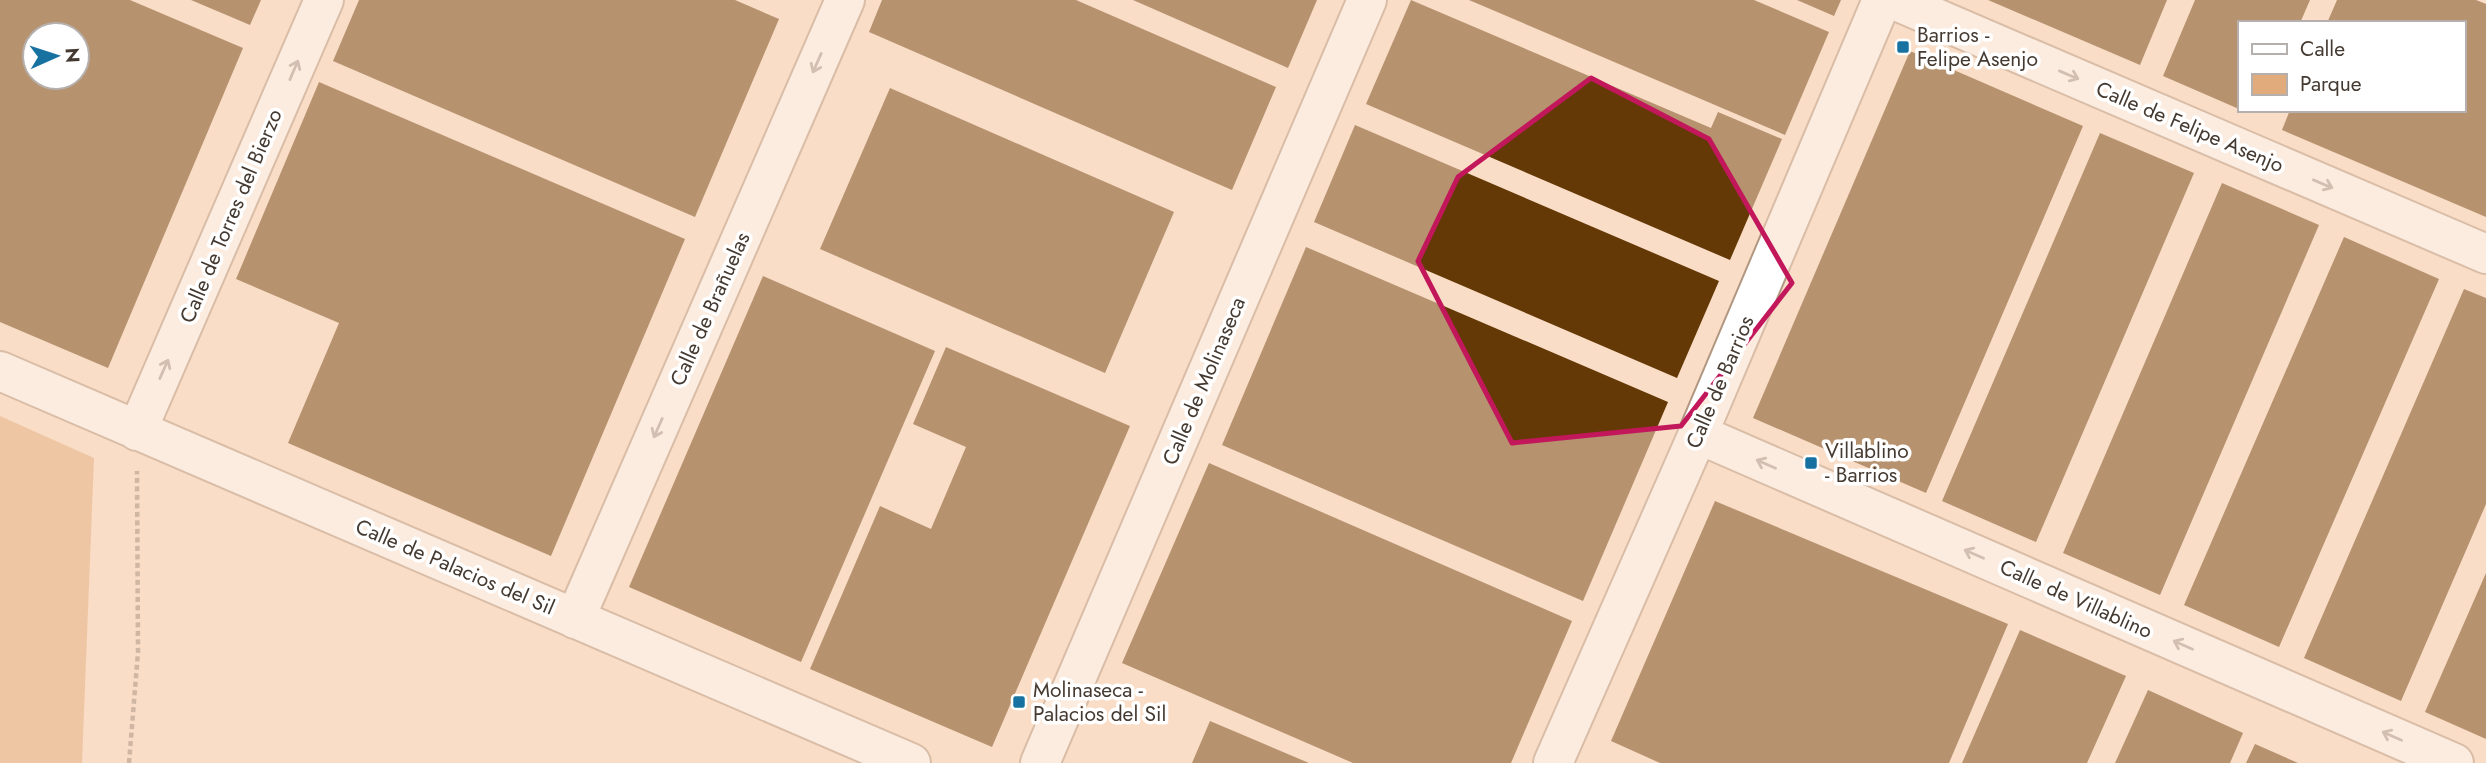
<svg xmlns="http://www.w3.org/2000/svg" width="2486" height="763" viewBox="0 0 2486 763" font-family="Jost,sans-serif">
	<rect width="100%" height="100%" fill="#f9ddc6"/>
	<path fill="#e2ab7b" d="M0 416 94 458 82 763H0Z"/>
	<path fill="#653906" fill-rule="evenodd" d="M0 0H130L243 48 108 368 0 322ZM35 35H77V77H35Z
		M191 0H261L250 25Z
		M359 0H735L779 19 695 217 333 61Z
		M882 0H1076L1276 87 1232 190 869 32Z
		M1133 0H1317L1288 68Z
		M1411 0 1711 128 1718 112 1782 139 1730 260 1366 104Z
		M1469 0H1754L1829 32 1785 135Z
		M1797 0H1841L1834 16Z
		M1988 0H2167L2140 65Z
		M2195 0H2310L2300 23H2239V109L2163 76Z
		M2337 0H2476L2486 4V217L2282 130 2290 110H2463V23H2327Z
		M1910 51 2083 126 1926 493 1753 418Z
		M319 82 685 239 551 556 288 443 339 323 236 279Z
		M890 88 1174 212 1105 373 820 249Z
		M1355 125 1719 281 1677 378 1314 222Z
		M2100 133 2194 173 2036 542 1942 501Z
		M2222 183 2319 225 2160 595 2063 553Z
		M2344 237 2439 279 2279 647 2184 605Z
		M1306 247 1668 402 1583 601 1222 445Z
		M763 276 935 351 801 662 629 587Z
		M2464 289 2486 298V504L2401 701 2304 658Z
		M946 347 1130 426 992 747 810 669 880 506 931 529 966 447 913 424Z
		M1209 463 1572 621 1511 763H1353L1122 663Z
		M1715 501 2008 624 1949 763H1660L1611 741Z
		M2486 573V739L2425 712Z
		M2020 630 2126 676 2087 763H1962Z
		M2148 690 2243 733 2230 763H2115Z
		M1210 721 1309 763H1192Z
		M2255 744 2298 763H2246Z"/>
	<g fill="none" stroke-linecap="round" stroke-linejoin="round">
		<g stroke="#b19781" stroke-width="42">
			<path id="minor" d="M1894 0 2486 254
				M0 371 911 763
				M137 431 324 0
				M1698 434 2454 763
				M575 619 845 0
				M1040 763 1367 0
				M1553 763 1698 434 1882 0"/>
		</g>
		<path stroke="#9d897a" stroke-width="4.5" stroke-dasharray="5 3.5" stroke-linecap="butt" d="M129 763 138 652 137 471"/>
		<use href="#minor" stroke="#fff" stroke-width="38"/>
	</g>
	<defs><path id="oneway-shaft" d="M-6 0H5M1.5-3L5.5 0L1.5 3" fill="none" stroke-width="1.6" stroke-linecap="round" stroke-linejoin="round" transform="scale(1.75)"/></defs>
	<g stroke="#a29c98">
		<use href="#oneway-shaft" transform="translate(817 63) rotate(114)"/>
		<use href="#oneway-shaft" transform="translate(294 70) rotate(-67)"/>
		<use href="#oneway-shaft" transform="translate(2069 75) rotate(23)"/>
		<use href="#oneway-shaft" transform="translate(2323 184) rotate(23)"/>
		<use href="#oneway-shaft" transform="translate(164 369) rotate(-66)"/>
		<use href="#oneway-shaft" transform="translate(658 428) rotate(114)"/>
		<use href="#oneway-shaft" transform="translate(1766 464) rotate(-156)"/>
		<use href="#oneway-shaft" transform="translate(1974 554) rotate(-156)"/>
		<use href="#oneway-shaft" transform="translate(2183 645) rotate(-156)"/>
		<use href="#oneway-shaft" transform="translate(2392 736) rotate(-156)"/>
	</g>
	<path d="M0 0H2486V763H0ZM1591 78 1709 139 1792 283 1681 426 1512 443 1418 261 1458 177Z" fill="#f9ddc6" fill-opacity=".55" fill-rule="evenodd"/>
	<path fill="none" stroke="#c2185b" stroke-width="5" stroke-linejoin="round" d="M1591 78 1709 139 1792 283 1681 426 1512 443 1418 261 1458 177Z"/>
	<g fill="#1772a1" stroke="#fff" stroke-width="2.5">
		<rect x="1896" y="40" width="14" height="14" rx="3.5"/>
		<rect x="1804" y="456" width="14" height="14" rx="3.5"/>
		<rect x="1012" y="695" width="14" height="14" rx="3.5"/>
	</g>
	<g text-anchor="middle" stroke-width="7" stroke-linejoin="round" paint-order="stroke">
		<g font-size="21" fill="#453a31" stroke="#fff" text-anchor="start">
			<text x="1917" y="42">Barrios -<tspan x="1917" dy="24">Felipe Asenjo</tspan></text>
			<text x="1825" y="458">Villablino<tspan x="1825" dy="24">- Barrios</tspan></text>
			<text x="1033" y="697">Molinaseca -<tspan x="1033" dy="24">Palacios del Sil</tspan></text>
		</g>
		<g font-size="21" fill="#453a31" stroke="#fff">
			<text transform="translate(2190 127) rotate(23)" y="7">Calle de Felipe Asenjo</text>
			<text transform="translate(231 216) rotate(-67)" y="7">Calle de Torres del Bierzo</text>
			<text transform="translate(710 309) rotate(-66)" y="7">Calle de Brañuelas</text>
			<text transform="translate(1204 381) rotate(-67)" y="7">Calle de Molinaseca</text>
			<text transform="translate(1720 382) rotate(-67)" y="7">Calle de Barrios</text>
			<text transform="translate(455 567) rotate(23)" y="7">Calle de Palacios del Sil</text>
			<text transform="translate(2076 599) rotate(24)" y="7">Calle de Villablino</text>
		</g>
	</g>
	<rect x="2238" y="21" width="228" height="91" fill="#ffffff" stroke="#b5b0ad" stroke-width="2"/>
	<rect x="2252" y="44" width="35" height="10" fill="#ffffff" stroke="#b5b0ad" stroke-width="2"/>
	<text x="2300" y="56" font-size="21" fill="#453a31">Calle</text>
	<rect x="2252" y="74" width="35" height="21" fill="#e2ab7b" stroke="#b5b0ad" stroke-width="2"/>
	<text x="2300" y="91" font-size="21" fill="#453a31">Parque</text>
	<g transform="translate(56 56) rotate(87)"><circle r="33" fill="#ffffff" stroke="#b5b0ad" stroke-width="2"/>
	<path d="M0-5L12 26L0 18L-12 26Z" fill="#1772a1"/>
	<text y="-10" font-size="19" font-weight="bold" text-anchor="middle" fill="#453a31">N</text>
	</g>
</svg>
